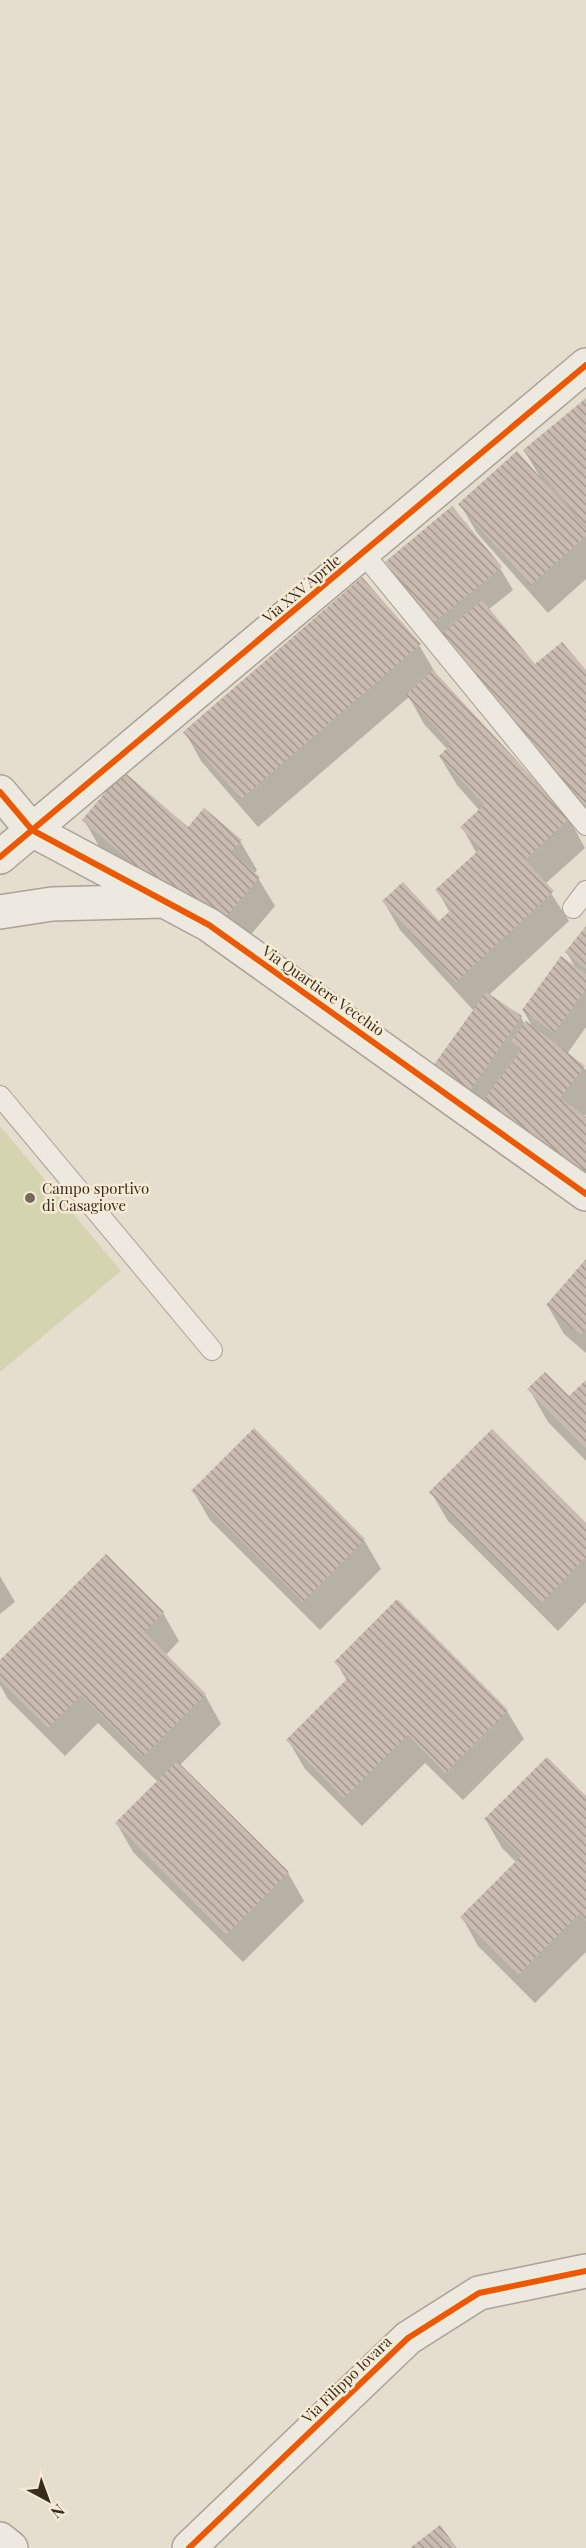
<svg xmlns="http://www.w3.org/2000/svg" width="586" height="2548" viewBox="0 0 586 2548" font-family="'Playfair Display',serif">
	<defs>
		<pattern id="building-back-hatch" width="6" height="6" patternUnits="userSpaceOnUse" patternTransform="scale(1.5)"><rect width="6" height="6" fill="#c9bbaf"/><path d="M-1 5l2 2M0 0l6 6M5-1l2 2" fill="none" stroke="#a4988e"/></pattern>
	</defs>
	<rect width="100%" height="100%" fill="#e5ddce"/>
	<path fill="#d5d4b1" d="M0 1126 121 1271 0 1372Z"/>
	<path fill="#0003" d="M586 400V579L548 613 477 533 460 504 540 477 524 450Z
		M387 562 500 568 513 590 488 610 535 667 586 673V814L399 584Z
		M419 645 436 674 569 819 585 848 545 884 569 921 489 995 521 1017 525 1025 533 1028 523 1010 576 969 567 953 586 929V1027L567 1054 586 1070V1114L584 1117 586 1119 443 1095 474 1011 400 930 384 902 439 923 450 913 437 890 477 854 462 827 480 811 457 785 440 757 448 750 424 724 409 697 258 827 201 761 185 732Z
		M84 820 189 829 240 841 257 870 254 874 258 878 275 906 230 959 100 848Z
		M586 1261V1353L564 1334 548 1306Z
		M586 1382V1461L548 1422 529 1389 569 1398Z
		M254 1430 364 1540 381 1569 320 1630 210 1520 193 1491Z
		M431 1492 586 1525V1602L558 1631 448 1521Z
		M0 1576 15 1602 0 1614Z
		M163 1613 179 1641 165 1656 205 1695 221 1724 180 1765 288 1873 304 1901 243 1962 133 1852 117 1824 158 1782 98 1723 65 1756 8 1699 0 1685V1662Z
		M336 1662 507 1711 524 1739 463 1800 425 1763 362 1826 305 1769 288 1740 347 1681Z
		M586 1798V1952L535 2003 478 1946 462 1917 517 1863 502 1848 486 1820Z"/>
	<path fill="url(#building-back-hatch)" d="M586 398V527L523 450Z
		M517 451 586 529V536L531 585 458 504Z
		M452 506 502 567 434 622 385 562Z
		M362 577 421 644 241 799 183 732Z
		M482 600 535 664 562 642 586 670V807L442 634Z
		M433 670 570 818 525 860 554 891 456 982 382 901 403 882 439 921 452 909 435 890 480 849 460 827 484 805 439 756 451 744 406 695Z
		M123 771 188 827 204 808 242 840 231 852 260 877 213 932 82 820Z
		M586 926V969L565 952Z
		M561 956 586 974V989L554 1033 522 1010Z
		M486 992 522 1016 464 1099 428 1073Z
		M526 1021 585 1066 560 1098 586 1117V1189L478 1107 522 1049 511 1041Z
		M586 1259V1328L580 1335 546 1305Z
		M545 1372 569 1396 586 1380V1449L527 1389Z
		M254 1428 365 1539 303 1602 191 1491Z
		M492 1429 586 1523V1557L541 1603 429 1492Z
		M106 1554 164 1612 144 1632 206 1694 143 1757 81 1695 48 1728 0 1680V1660Z
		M397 1599 508 1710 445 1773 408 1735 344 1798 286 1740 349 1677 334 1662Z
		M547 1757 586 1796V1921L579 1914 518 1975 460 1917 521 1856 484 1819Z
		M177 1761 289 1872 226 1935 115 1823Z
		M440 2525 457 2548H410Z"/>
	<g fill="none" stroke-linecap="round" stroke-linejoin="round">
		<g stroke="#aaa297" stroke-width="22">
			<path id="service" d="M363 553 586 825
				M573 908 586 891
				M0 1096 212 1350"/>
		</g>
		<g stroke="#aaa297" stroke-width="36">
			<path id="minor" d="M0 792 32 830 209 925 586 1194
				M0 857 586 365
				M0 912 52 904 163 901
				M0 2539 11 2548
				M189 2548 408 2338 479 2293 586 2271"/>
		</g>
		<use href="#service" stroke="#ede8e0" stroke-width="20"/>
		<use href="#minor" stroke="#ede8e0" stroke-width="33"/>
		<g stroke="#f5ebd4" stroke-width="10">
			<path id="cycleway" d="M0 792 32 830 209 925 586 1194
				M0 857 586 365
				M189 2548 408 2338 479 2293 586 2271"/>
		</g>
		<use href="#cycleway" stroke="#e8590c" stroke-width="6"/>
	</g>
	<circle fill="#75695c" stroke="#f5ebd4" stroke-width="2" cx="30" cy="1198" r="6"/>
	<g text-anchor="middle" stroke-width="5" stroke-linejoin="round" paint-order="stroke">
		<g font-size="15" fill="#392b1f" stroke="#f5ebd4">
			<text transform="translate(302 589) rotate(-40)" y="5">Via XXV Aprile</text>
			<text transform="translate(323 991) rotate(35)" y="5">Via Quartiere Vecchio</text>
			<text transform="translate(347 2380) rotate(-44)" y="5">Via Filippo Iovara</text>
		</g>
		<g font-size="15" fill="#392b1f" stroke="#f5ebd4" text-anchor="start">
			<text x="42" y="1194">Campo sportivo<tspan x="42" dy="17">di Casagiove</tspan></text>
		</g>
	</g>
	<g transform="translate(48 2500) rotate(139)" stroke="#f5ebd4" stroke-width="4.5" paint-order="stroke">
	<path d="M0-4.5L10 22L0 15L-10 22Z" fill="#392b1f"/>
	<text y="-9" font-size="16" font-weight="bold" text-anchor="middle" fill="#392b1f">N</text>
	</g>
</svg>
